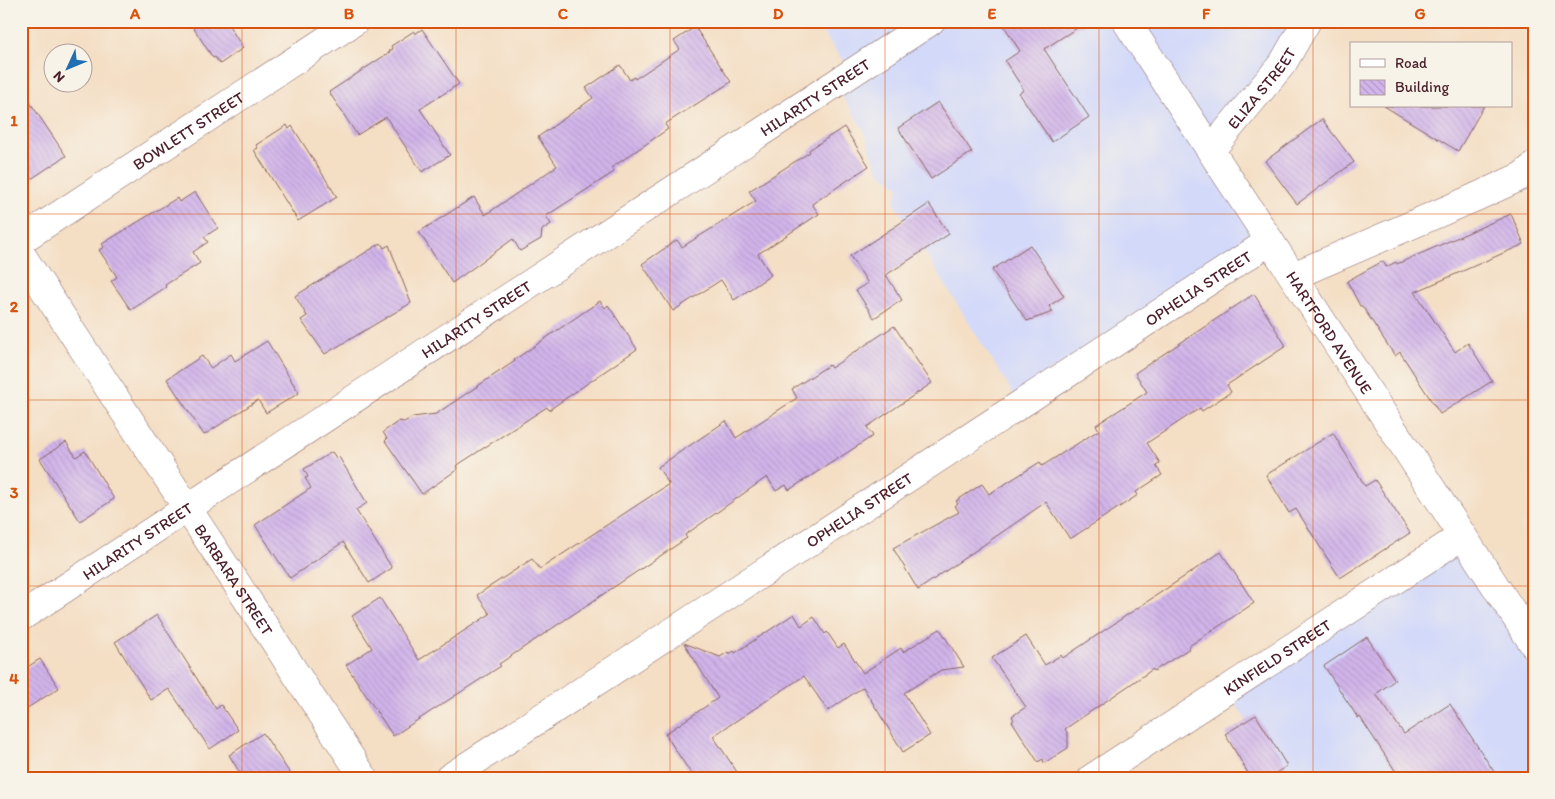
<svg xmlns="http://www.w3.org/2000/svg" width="1555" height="799" viewBox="0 0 1555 799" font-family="Itim,sans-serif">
	<defs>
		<pattern id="building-back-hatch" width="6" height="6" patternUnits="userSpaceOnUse" patternTransform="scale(1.25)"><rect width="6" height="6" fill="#d1b4ea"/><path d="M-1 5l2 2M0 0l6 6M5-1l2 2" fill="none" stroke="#b59ac9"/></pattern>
	</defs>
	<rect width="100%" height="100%" fill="#f7f3e8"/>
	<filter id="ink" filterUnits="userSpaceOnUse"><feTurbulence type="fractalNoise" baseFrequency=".02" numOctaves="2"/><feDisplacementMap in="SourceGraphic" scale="10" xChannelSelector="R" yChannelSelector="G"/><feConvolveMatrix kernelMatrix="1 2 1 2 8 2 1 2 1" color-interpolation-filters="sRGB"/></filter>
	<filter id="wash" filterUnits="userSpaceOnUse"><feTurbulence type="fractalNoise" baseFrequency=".0096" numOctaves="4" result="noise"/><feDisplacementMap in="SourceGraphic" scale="20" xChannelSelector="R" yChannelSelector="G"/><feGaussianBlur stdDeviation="1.12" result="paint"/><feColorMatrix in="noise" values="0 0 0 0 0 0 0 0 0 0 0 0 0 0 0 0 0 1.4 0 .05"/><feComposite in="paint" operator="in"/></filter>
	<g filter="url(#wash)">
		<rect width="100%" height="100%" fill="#f4dec4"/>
		<path fill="#d3d9f9" d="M815 21H1306L1223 141 1266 231 1014 395 894 203 899 187 878 171 864 130 835 85 846 65Z
			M1465 535 1534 623V778H1284L1231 697Z"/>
		<g id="blocks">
			<path fill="url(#building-back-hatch)" d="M189 21H226L243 48 220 64 215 57 213 58Z
				M1001 21H1088L1044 49 1089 117 1052 142 1019 93 1024 90 1005 61 1020 51Z
				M695 27 731 82 665 124 668 129 611 168 614 172 546 216 551 224 542 230 541 239 520 251 513 239 452 283 419 232 474 197 485 215 557 166 538 137 593 98 586 88 620 65 630 80 634 77 635 79 680 49 674 41Z
				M422 29 459 84 420 109 450 155 422 172 386 117 357 135 329 92 390 52 389 51 393 49 391 46 414 31 415 34Z
				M21 89 66 156 31 179 21 165Z
				M938 102 972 152 931 179 898 128Z
				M1384 106H1484L1458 151Z
				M1322 119 1354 162 1297 204 1265 161Z
				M287 125 289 129 292 126 337 197 298 221 254 150 258 148 256 145Z
				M844 127 869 166 812 204 819 214 758 254 771 275 734 300 721 280 673 311 642 264 677 240 682 247 756 201 749 191 810 152 809 150Z
				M195 192 218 228 204 237 208 242 193 252 200 263 165 285 166 287 131 310 111 281 117 277 99 250 104 247 102 244 177 198 179 202Z
				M929 204 949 234 886 275 902 300 874 318 856 290 868 283 850 256Z
				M1511 214 1524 244 1415 292 1455 352 1468 343 1492 381 1440 414 1400 352 1395 356 1362 306H1360L1347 281 1383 261 1386 267 1396 262 1397 264Z
				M381 243 384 248 389 245 411 303 325 354 301 320 307 316 295 296Z
				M1030 245 1064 296 1049 306 1053 312 1027 321 992 270Z
				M1254 294 1286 346 1227 385 1231 392 1202 411 1200 408 1147 443 1160 463 1156 466 1162 475 1136 492 1138 495 1070 539 1046 502 918 590 893 548 959 512 955 506 958 504 956 501 982 484 989 494 1040 462 1042 466 1099 430 1096 425 1147 392 1135 373Z
				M600 301 605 308 608 305 637 349 549 410 547 407 456 466 458 469 422 494 385 441 387 439 383 432 399 421 404 422 413 417 436 414 515 361 514 360Z
				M894 326 932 383 867 427 873 436 789 490 786 485 776 491 767 477 685 535 687 538 499 664 501 666 393 736 346 665 372 648 352 616 380 598 419 660 490 614 477 595 532 559 540 569 669 484 658 467 726 421 736 438 797 398 792 389 829 365 831 368Z
				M267 341 299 393 266 413 258 400 204 435 167 379 202 356 211 368 231 354 235 361Z
				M1333 433 1365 486 1375 480 1410 533 1340 578 1296 509 1289 513 1266 475Z
				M66 442 76 457 85 451 114 499 80 521 40 459Z
				M332 452 337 459 339 457 367 503 356 510 392 568 369 583 343 542 290 578 255 525 311 488 305 478 308 477 304 469Z
				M1221 552 1254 603 1189 646 1190 648 1154 671 1153 669 1065 729 1068 734V748L1044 763 1043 759 1038 762 1012 721 1014 720 1012 716 1026 707 992 658 1026 636 1045 665 1061 655 1063 658Z
				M794 614 801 626 814 617 825 634 827 632 838 648 844 644 863 673 901 648 903 652 940 629 964 667 941 670 904 693 930 735 903 752 863 687 828 711 804 676 713 736 741 778H694L665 734 718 698 684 643 720 657 728 652 729 654 734 651 735 653Z
				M157 615 216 709 221 705 238 730 210 749 169 689 151 700 115 642Z
				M1367 637 1395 680 1376 694 1404 734 1450 704 1498 778H1400L1360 717 1358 718 1324 666Z
				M40 659 59 688 21 712V671Z
				M1256 715 1287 766 1268 778H1251L1225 734Z
				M263 733 293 778H243L229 755Z"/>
		</g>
	</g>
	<g filter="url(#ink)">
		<use href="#blocks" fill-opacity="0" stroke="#866261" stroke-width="1"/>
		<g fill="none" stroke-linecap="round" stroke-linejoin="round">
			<g stroke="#866261" stroke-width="29">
				<g id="minor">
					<path id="s1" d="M1211 150 1283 63 1307 21"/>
					<path id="s2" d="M21 240 355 21"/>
					<path id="s3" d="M21 254 364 778"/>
					<path d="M1293 276 1474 198 1522 176 1534 166"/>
					<path id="s4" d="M21 617 931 21"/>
					<path id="s5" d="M449 778 1270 241"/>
					<path id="s6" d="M1092 778 1462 536"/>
				</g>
			</g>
			<g stroke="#866261" stroke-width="29">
				<g id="secondary">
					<path id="s7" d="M1126 21 1534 645"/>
				</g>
			</g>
			<use href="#minor" stroke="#fff" stroke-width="28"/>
			<use href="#secondary" stroke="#fff" stroke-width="28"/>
		</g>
	</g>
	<path fill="none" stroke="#d8530f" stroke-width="1" stroke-opacity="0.55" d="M242 21V778M456 21V778M670 21V778M885 21V778M1099 21V778M1313 21V778M21 214H1534M21 400H1534M21 586H1534"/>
	<g text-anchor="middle" stroke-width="5" stroke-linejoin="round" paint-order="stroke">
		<g font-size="16" fill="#4a1f2b" stroke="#f7f3e8">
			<text dy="6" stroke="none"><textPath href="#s1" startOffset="80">ELIZA STREET</textPath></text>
			<text dy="6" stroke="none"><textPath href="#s4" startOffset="949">HILARITY STREET</textPath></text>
			<text dy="6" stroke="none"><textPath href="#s2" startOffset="200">BOWLETT STREET</textPath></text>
			<text dy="6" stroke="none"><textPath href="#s5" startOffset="895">OPHELIA STREET</textPath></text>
			<text dy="6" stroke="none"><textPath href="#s4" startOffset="544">HILARITY STREET</textPath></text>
			<text dy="6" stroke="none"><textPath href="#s7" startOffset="372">HARTFORD AVENUE</textPath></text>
			<text dy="6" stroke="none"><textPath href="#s5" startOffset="490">OPHELIA STREET</textPath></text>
			<text dy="6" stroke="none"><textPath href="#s4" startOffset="139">HILARITY STREET</textPath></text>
			<text dy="6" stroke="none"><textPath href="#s3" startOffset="389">BARBARA STREET</textPath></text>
			<text dy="6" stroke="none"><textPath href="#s6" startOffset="221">KINFIELD STREET</textPath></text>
		</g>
	</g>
	<rect width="1555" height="799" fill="none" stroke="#f7f3e8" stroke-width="55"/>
	<rect x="1350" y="42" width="162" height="65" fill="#f7f3e8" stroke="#b29e9c"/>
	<rect x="1360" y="59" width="25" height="8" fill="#ffffff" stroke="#b29e9c"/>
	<text x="1395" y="68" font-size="15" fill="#4a1f2b">Road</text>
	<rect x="1360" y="80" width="25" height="15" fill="url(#building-back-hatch)" stroke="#b29e9c"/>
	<text x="1395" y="92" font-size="15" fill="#4a1f2b">Building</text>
	<g transform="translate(68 68) rotate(226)"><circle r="24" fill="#f7f3e8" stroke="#b29e9c"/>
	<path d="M0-4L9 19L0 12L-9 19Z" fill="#1f6fb2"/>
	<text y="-8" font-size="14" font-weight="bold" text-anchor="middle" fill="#4a1f2b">N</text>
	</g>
	<rect x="28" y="28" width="1500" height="744" fill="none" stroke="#d8530f" stroke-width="2"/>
	<g font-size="16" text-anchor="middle" font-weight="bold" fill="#d8530f">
		<text x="135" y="19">A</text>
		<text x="349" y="19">B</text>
		<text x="563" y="19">C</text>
		<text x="778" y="19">D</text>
		<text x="992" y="19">E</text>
		<text x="1206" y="19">F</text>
		<text x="1420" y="19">G</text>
		<text x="14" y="126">1</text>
		<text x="14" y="312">2</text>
		<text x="14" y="498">3</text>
		<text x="14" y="684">4</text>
	</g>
</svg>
